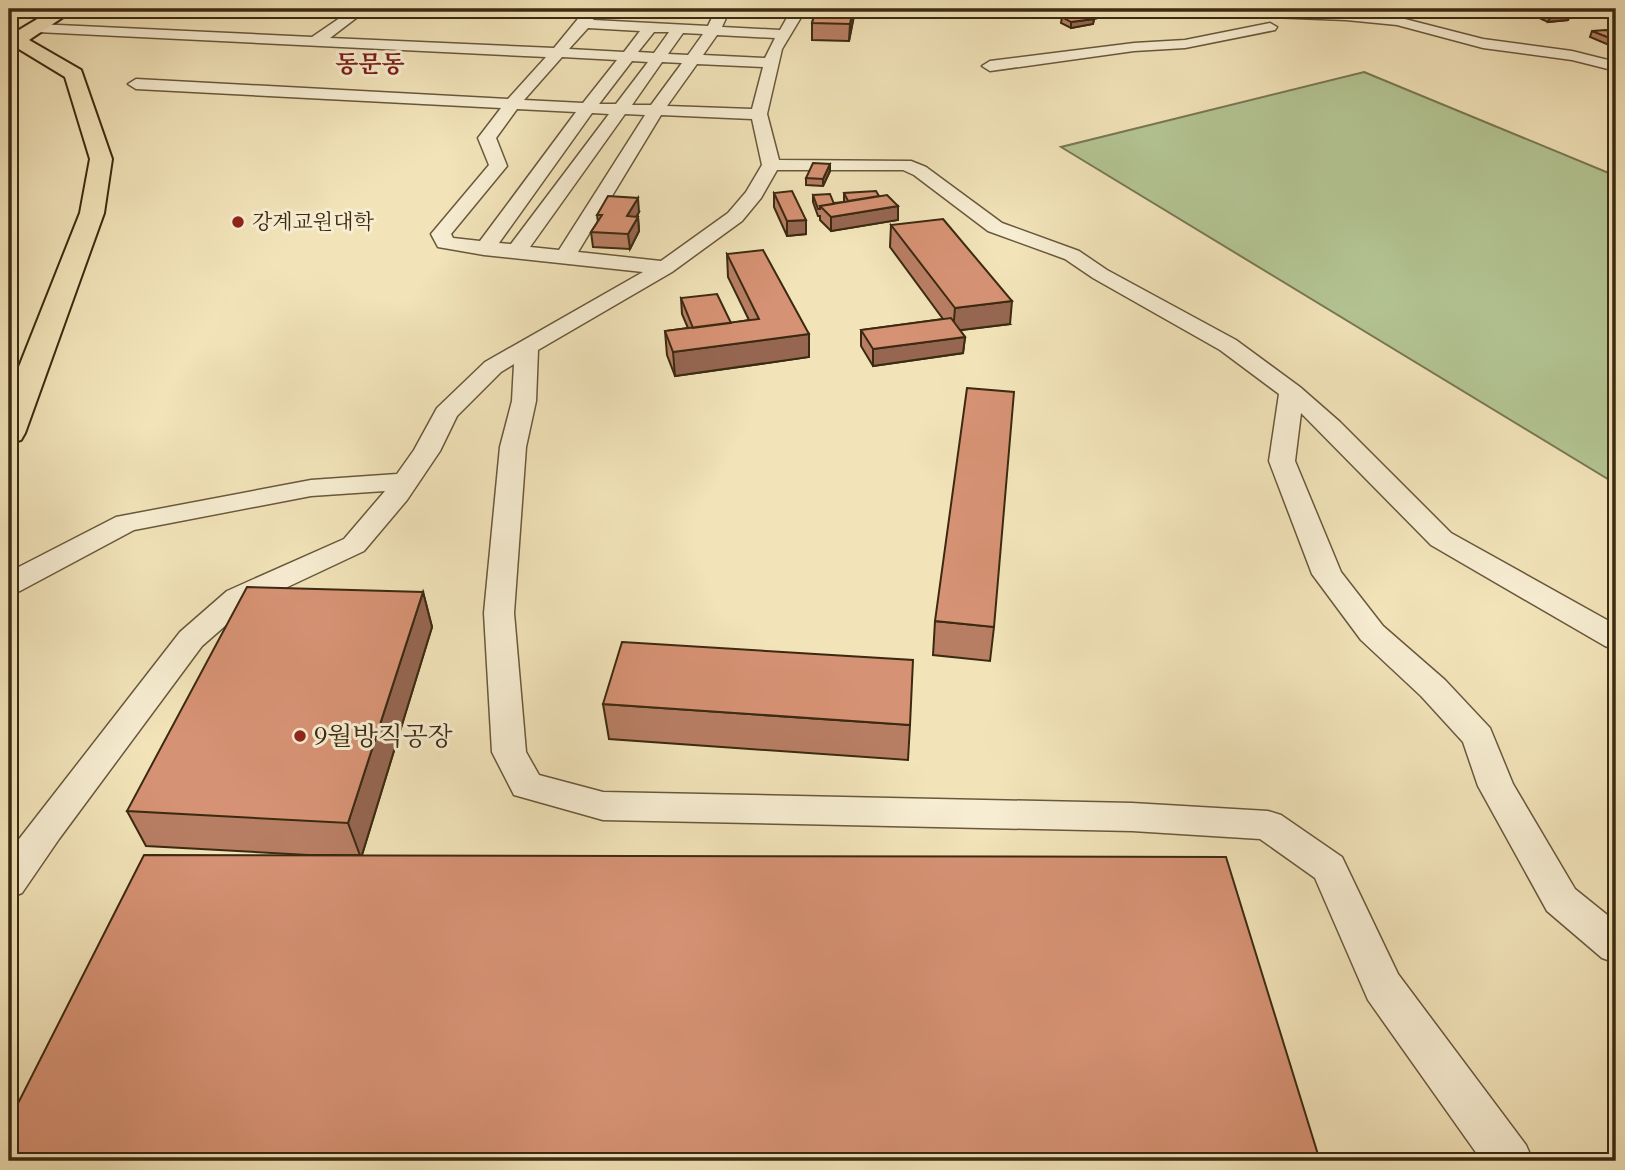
<svg xmlns="http://www.w3.org/2000/svg" width="1625" height="1170" viewBox="0 0 1625 1170" font-family="Cardo,'Noto Serif KR',serif">
	<rect width="100%" height="100%" fill="#f2e3b9"/>
	<filter id="stains"><feTurbulence type="fractalNoise" baseFrequency=".00286" numOctaves="4"/><feColorMatrix values="0 0 0 0 .2 0 0 0 0 .09 0 0 0 0 .02 0 0 0 .5 -.17"/></filter>
	<radialGradient id="worn" r=".72"><stop offset=".6" stop-color="#630" stop-opacity="0"/><stop offset="1" stop-color="#630" stop-opacity=".3"/></radialGradient>
	<path fill="#b4c594" stroke="#787852" stroke-width="2" d="M1364 72 1616 176V484L1061 147Z"/>
	<g fill="none" stroke-linecap="round" stroke-linejoin="round">
		<g stroke="#69583b" stroke-width="3">
			<path id="street" d="M353 9H368L330 38 554 48 586 9H600L593 20 708 26 716 9H730L722 27 780 30 792 9H806L782 49 767 114 779 160 911 161 926 167 1002 223 1079 251 1107 270 1236 340 1300 387 1340 422 1451 533 1616 625V650L1605 646 1431 545 1301 413 1295 461 1341 572 1383 626 1445 680 1490 728 1513 784 1575 889 1616 922V963L1602 958 1547 911 1478 786 1463 742 1421 696 1361 640 1312 574 1269 461 1279 394 1220 350 1093 278 1065 259 988 231 914 175 903 170H777L761 198 742 221 672 272 538 350 536 401 526 447 514 613 526 752 539 775 603 792 1132 803 1268 811 1281 815 1342 857 1398 974 1526 1145 1533 1161H1482L1368 1000 1315 878 1260 839 1132 831 603 820 514 795 492 752 484 613 500 447 512 401 514 364 501 372 457 416 440 451 407 500 364 551 249 605 202 646 59 839 22 893 9 898V852L180 632 227 591 344 539 385 491 311 496 134 530 20 591 9 594V572L116 517 311 480 397 474 414 450 437 408 485 362 643 272 484 255 438 247 431 234 489 165 478 138 501 108 136 89 128 84 136 79 508 99 546 57 37 32 30 28 37 24 312 37ZM588 28 640 31 624 52 569 49ZM654 32H669L654 53 638 52ZM683 33 703 34 688 55 668 54ZM717 35 775 38 765 58 703 55ZM562 57 617 60 583 103 524 100ZM632 61 648 62 616 104H599ZM662 62 682 63 651 105H632ZM697 64 763 67 752 109 667 106ZM517 109 576 112 480 241 453 238 451 234 507 166 496 138ZM592 113 609 114 511 244 499 243ZM625 114 645 115 559 250 530 247ZM661 115 752 119 762 165 746 192 728 213 661 261 578 252Z
				M1183 9 1320 11 1397 17 1483 39 1572 51 1616 62V71L1572 60 1483 48 1397 25 1346 20 1216 15 1190 13Z
				M1270 23 1277 27 1275 30 1185 48 1134 51 990 71 982 66 990 61 1134 43 1185 40Z"/>
		</g>
		<g stroke="#3b2a11" stroke-width="4">
			<path id="primary" d="M54 9H75L29 40 81 70 112 159 104 213 25 433 21 440 9 443V392L80 213 90 159 65 77 9 43V36Z"/>
		</g>
		<use href="#street" fill="#f7edd2" fill-rule="evenodd"/>
		<use href="#primary" fill="#f2e3b9" fill-rule="evenodd"/>
	</g>
	<path fill="#b87e64" stroke="#3b2a11" stroke-width="2" d="M79 9H116L102 15 81 14Z
		M816 9H872L863 12 855 11 849 41 812 40V23Z
		M1037 9H1068V14L1046 17 1037 13Z
		M1141 9H1171L1170 12 1158 15Z
		M1529 9H1556L1570 14 1568 20 1548 22 1528 13Z
		M1062 17 1094 19 1093 24 1071 28 1061 23Z
		M1592 31 1616 34V44L1609 45 1590 37Z
		M830 164V171L823 186 806 185V178Z
		M774 193 806 220V234L787 236 774 207Z
		M844 193 879 196 898 206V220L831 231 820 220V216H818L813 202V195L834 203 844 202Z
		M639 212 636 217H638L639 231 630 249 593 247 591 232 598 222 597 215Z
		M891 225 1010 324 960 330 965 337 963 353 873 366 861 346V330L943 319 890 247Z
		M727 254 809 334V357L675 376 667 355 665 331 688 328 682 314 681 298 731 323 749 320 728 277Z
		M423 592 432 627 362 855H308L146 846 127 811Z
		M935 621 994 627 990 661 933 655Z
		M603 704 910 725 908 760 609 739Z"/>
	<path fill="#966651" stroke="#3b2a11" stroke-width="2" d="M100 9H116L102 15Z
		M853 9H855L854 15 849 41 850 24Z
		M863 9H872L863 12Z
		M1065 9H1068V14L1046 17 1047 11Z
		M1159 9H1171L1170 12 1158 15Z
		M1570 14 1568 20 1548 22 1551 16Z
		M1094 19 1093 24 1071 28V22Z
		M1612 39H1616V44L1609 45Z
		M830 164V171L823 186V179Z
		M638 198 639 212 628 231 627 216Z
		M898 206V220L831 231V217Z
		M638 217 639 231 630 249 628 234Z
		M806 220V234L787 236V221Z
		M1012 301 1010 324 953 331 955 308Z
		M809 334V357L675 376 673 352Z
		M965 337 963 353 873 366V349Z
		M423 592 432 627 361 858 348 823Z"/>
	<path fill="#d69274" stroke="#3b2a11" stroke-width="2" d="M816 9H853L850 24 812 23Z
		M1041 9H1065L1047 11Z
		M1533 9H1556L1570 14 1551 16Z
		M1084 14 1094 19 1071 22 1062 17Z
		M1606 30 1616 34V39H1612L1592 31Z
		M813 163 830 164 823 179 806 178Z
		M792 191 806 220 787 221 774 193Z
		M876 191 879 196 848 201 844 193Z
		M830 194 834 204 820 206V209H818L813 195Z
		M887 195 898 206 831 217 820 206Z
		M608 196 638 198 627 216 638 217 628 234 591 232 602 215H597Z
		M943 219 1012 301 955 308 891 225Z
		M763 250 809 334 673 352 665 331 759 319 727 254Z
		M717 294 731 323 693 328 681 298Z
		M951 318 965 337 873 349 861 330Z
		M967 388 1014 392 994 627 935 621Z
		M247 587 423 592 348 823 127 811Z
		M622 642 913 660 910 725 603 704Z
		M144 855 1226 857 1320 1161H9V1121Z"/>
	<g fill="#8f2418" stroke="#f7edd2" stroke-width="2.5">
		<circle cx="238" cy="222" r="7"/>
		<circle cx="300" cy="736" r="7"/>
	</g>
	<g text-anchor="middle" stroke-width="6" stroke-linejoin="round" paint-order="stroke">
		<g font-size="21" fill="#3b2a11" stroke="#f7edd2" text-anchor="start">
			<text x="252" y="229">강계교원대학</text>
		</g>
		<g font-size="24" font-weight="bold" fill="#7a1f14" stroke="#f7edd2">
			<text x="370" y="72">동문동</text>
		</g>
		<g font-size="26" fill="#3b2a11" stroke="#f7edd2" text-anchor="start">
			<text x="314" y="745">9월방직공장</text>
		</g>
	</g>
	<rect width="1625" height="1170" fill="none" stroke="#f2e3b9" stroke-width="35"/>
	<rect x="10" y="10" width="1604" height="1149" fill="none" stroke="#3b2a11" stroke-width="3.5"/>
	<rect x="18" y="18" width="1590" height="1135" fill="none" stroke="#3b2a11" stroke-width="2"/>
	<rect width="100%" height="100%" filter="url(#stains)"/>
	<rect width="100%" height="100%" fill="url(#worn)"/>
</svg>
